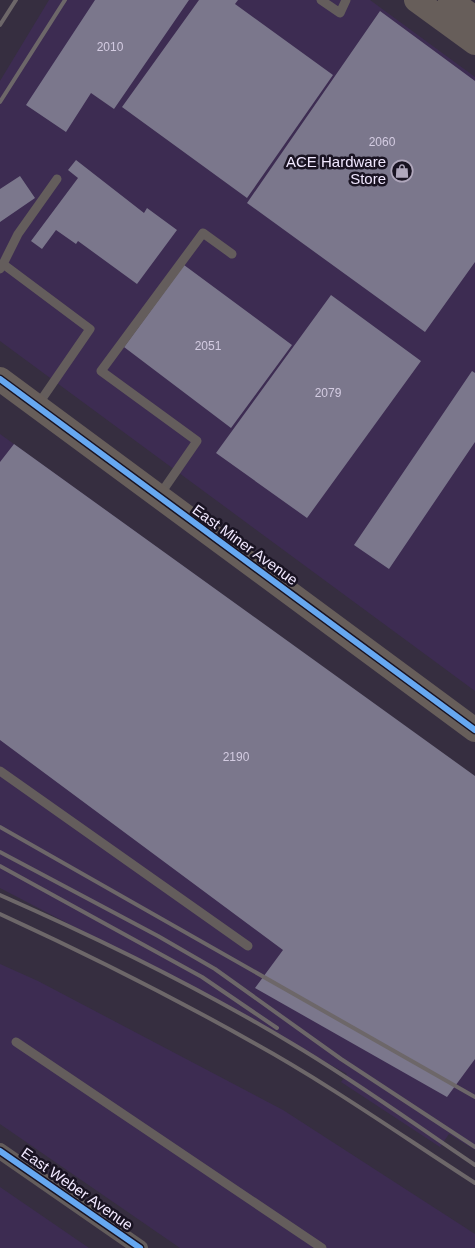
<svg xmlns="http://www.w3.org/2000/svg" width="475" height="1248" viewBox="0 0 475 1248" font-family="Helvetica,sans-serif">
	<rect width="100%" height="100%" fill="#362e40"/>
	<path fill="#3d2c52" d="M49 0H370L475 77V691L0 341V81Z
		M0 434 475 777V1150L449 1134 440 1147 341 1082 347 1074 201 993 0 888Z
		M0 964 38 981 283 1110 475 1234V1248H180L0 1124Z
		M0 1187 89 1248H0Z"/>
	<path fill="#7b778c" d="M95 0H189L114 109 91 93 66 132 26 105Z
		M199 0H238L235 4 333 75 247 198 122 107Z
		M380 11 475 81V262L425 332 247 203Z
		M76 160 144 213 147 208 177 230 137 284 78 241 76 244 56 230 42 249 31 241 78 178 68 170Z
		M20 176 35 198 0 222V189Z
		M184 265 292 345 231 428 124 347Z
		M331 295 421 361 307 518 216 453Z
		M472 371 475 373V442L389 569 354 545Z
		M14 444 475 776V1059L447 1097 255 988 283 950 0 740V462Z"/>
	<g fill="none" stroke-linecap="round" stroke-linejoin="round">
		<path stroke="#645d5c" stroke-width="9" d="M321 0 340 13 346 0
			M3 264 18 234 57 179
			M0 269 3 264 90 329 37 406
			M159 496 197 441 101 371 203 233 232 254
			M0 771 248 946
			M16 1042 322 1248"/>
		<path stroke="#645d5c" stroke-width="16" d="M0 1151 140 1248"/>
		<path stroke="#675e5a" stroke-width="24" d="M416 0 475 43
			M450 0 475 18
			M0 379 475 730"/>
		<path stroke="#6d6769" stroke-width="4" d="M0 25 16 0
			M0 102 65 0
			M0 827 475 1097
			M0 852 158 936 215 969 341 1059 475 1147
			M0 866 202 977 277 1028
			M0 895C100 939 198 987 291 1043 354 1080 414 1124 475 1165
			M0 914C87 954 171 996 254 1043 330 1085 402 1136 475 1183"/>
		<g stroke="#191322" stroke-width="9">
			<path id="cycleway" d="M0 379 475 730
				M0 1151 140 1248"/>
		</g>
		<use href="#cycleway" stroke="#66a8f1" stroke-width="6"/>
	</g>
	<defs>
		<g id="shop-ring" transform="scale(1.125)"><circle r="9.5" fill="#191322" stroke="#b0a7bc" stroke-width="1.5"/><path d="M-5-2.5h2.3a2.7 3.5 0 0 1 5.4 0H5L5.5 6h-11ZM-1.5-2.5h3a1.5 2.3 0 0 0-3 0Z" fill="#b0a7bc"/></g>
	</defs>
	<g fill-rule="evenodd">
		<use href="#shop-ring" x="402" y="171"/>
	</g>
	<g text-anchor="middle" stroke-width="5" stroke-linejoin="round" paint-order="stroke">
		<g font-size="12" fill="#d4cce2">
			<text x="110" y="51">2010</text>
			<text x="382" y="146">2060</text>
			<text x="208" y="350">2051</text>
			<text x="328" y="397">2079</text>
			<text x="236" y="761">2190</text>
		</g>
		<g font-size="15" fill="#f1e8ff" stroke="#191322" text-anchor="end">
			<text x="386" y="167">ACE Hardware<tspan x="386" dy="17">Store</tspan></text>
		</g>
		<g font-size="15" fill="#f1e8ff" stroke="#191322">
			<text transform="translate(245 545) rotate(36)" y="5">East Miner Avenue</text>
			<text transform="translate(77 1189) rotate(35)" y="5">East Weber Avenue</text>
		</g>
	</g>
</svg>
